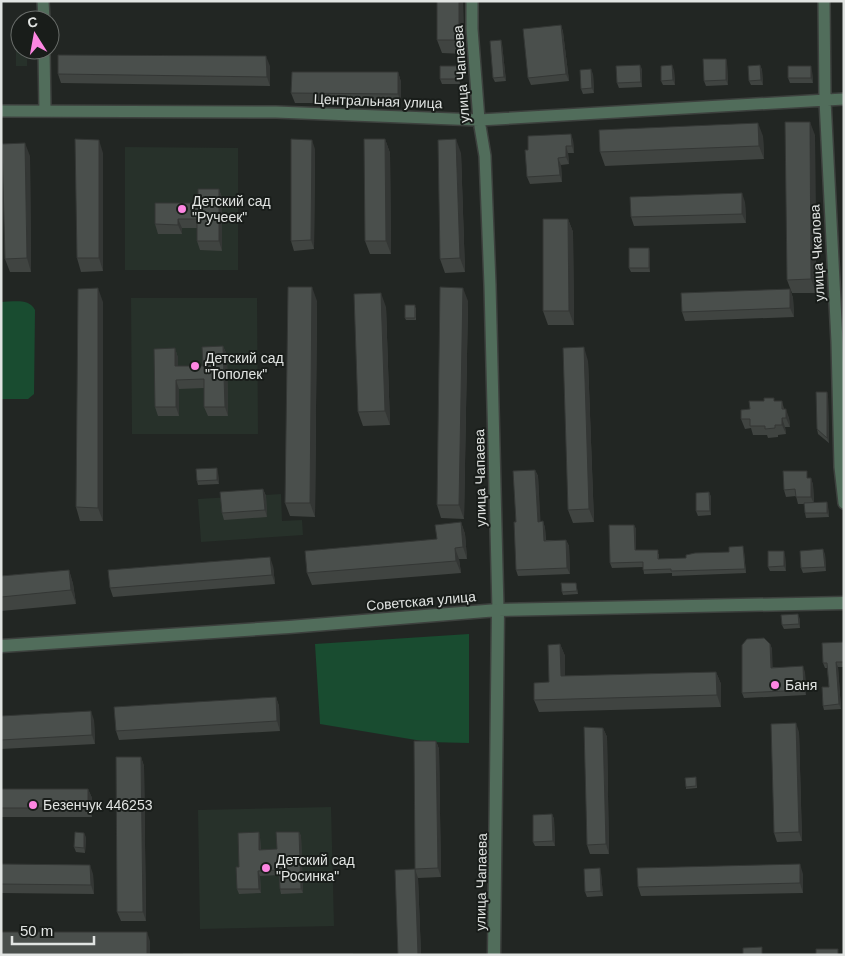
<svg xmlns="http://www.w3.org/2000/svg" width="845" height="956" viewBox="0 0 845 956" font-family="Helvetica,sans-serif">
	<rect width="100%" height="100%" fill="#222623"/>
	<path fill="#27312a" d="M16 25H20V50H27V66H16Z
		M125 147 238 148V270H125Z
		M131 298H257L258 434H132Z
		M281 494 282 521 302 520 303 535 201 542 198 499Z
		M331 807 334 926 200 929 198 810Z"/>
	<path fill="#194c30" d="M1 302C13 302 29 298 35 310L34 394 28 399H1Z
		M469 634V743L428 742 320 724 315 644Z"/>
	<g fill="none" stroke-linecap="round" stroke-linejoin="round">
		<g stroke="#3d413e" stroke-width="14">
			<path id="minor" d="M43 1 44 20
				M472 1V29L479 120 485 156 490 285 498 610
				M824 1 825 100 837 342 840 467 844 503
				M44 50 45 111
				M1 111 276 112 479 120 844 99"/>
		</g>
		<g stroke="#3d413e" stroke-width="15">
			<path id="tertiary" d="M1 646 289 627 498 610 844 603
				M494 955 498 610"/>
		</g>
		<use href="#minor" stroke="#516d5b" stroke-width="11"/>
		<use href="#tertiary" stroke="#516d5b" stroke-width="12"/>
	</g>
	<path fill="#404441" d="M437 1H463L464 54 442 53 437 40Z
		M561 25 563 32 569 81 531 85 528 78Z
		M501 40 502 44 506 81 495 82 493 78Z
		M726 59 727 63 728 85 706 86 704 81Z
		M760 65 762 70 763 85H751L749 81Z
		M270 66V86L61 83 58 74Z
		M458 66 460 71V84H442L440 79Z
		M642 69V87L619 88 617 83Z
		M674 70 675 85H663L661 81Z
		M812 71 813 83H790L788 78Z
		M398 72 401 82V103H295L291 93Z
		M593 74 594 93 583 94 581 89Z
		M815 135 816 293H792L787 280Z
		M763 136 764 159 605 166 600 152Z
		M385 139 390 153 391 254H370L365 241Z
		M573 140 574 153H568L569 164 561 165 562 182 530 184 527 177Z
		M315 149 314 249 294 251 291 241Z
		M103 153V271L81 272 77 258Z
		M461 153 465 272 445 273 440 259Z
		M30 156 31 272H10L5 259Z
		M219 189 222 198V251L200 250 197 241V228H182V234H158L155 224 198 203Z
		M745 202 746 223 634 226 631 217Z
		M568 219 573 232 574 325H548L543 311Z
		M650 252V272H631L629 268Z
		M790 289 793 298 794 317 685 321 682 312Z
		M317 301 315 517 290 516 285 503Z
		M468 301 464 519 441 518 437 505Z
		M103 302V521H80L76 507Z
		M386 307 390 425 363 426 358 412Z
		M416 307V320H406L405 318Z
		M223 346 227 355 228 416H208L204 407V388L179 389V416H158L155 407 175 348 178 358V366H203Z
		M588 361 594 522 573 523 568 510Z
		M827 392 828 396 829 443 818 434 817 429Z
		M774 401H782L784 409 789 418 790 427H785L786 434 778 435V437L768 438 767 435H753L751 428 745 429 741 419 750 409Z
		M535 470 538 476 540 521H543L545 528 546 540H566L569 546 570 574 518 576 516 570V522Z
		M218 473 219 484 198 485 197 481Z
		M810 478H811L813 485 814 502H827L828 507 829 517 806 518 805 513V504H798L796 496 786 497 784 490Z
		M263 489 266 496 267 517 224 520 222 513Z
		M709 492 711 497V515L698 516 696 511Z
		M461 522 465 534 467 559H459L461 573 312 585 307 573 437 539Z
		M634 525 636 529V550L659 554V559L686 558 729 552 744 551 746 573 672 576V573L644 574 643 567 612 568 610 563Z
		M825 554 826 571 803 573 801 568Z
		M785 555 786 571H770L768 567Z
		M273 566 275 584 113 597 110 588Z
		M69 570 73 584 76 604 1 611V576Z
		M576 583 578 594 563 595 562 592Z
		M800 619V628L784 629 782 625Z
		M844 642V667H838L841 709 824 710 823 706 829 687 827 668H825L823 663Z
		M560 644 565 656V676L716 672 721 684V707L539 712 534 700 549 682Z
		M770 644 772 649V667L805 672 806 695 744 698 742 693Z
		M276 697 279 706 280 731 119 740 116 731Z
		M1 716 94 720 95 744 1 749Z
		M603 728 607 737 609 854H590L587 845Z
		M799 732 802 841 777 842 774 833Z
		M436 741 439 749 441 877 418 878 421 955H398L415 869Z
		M141 757 144 766 146 921H121L117 912Z
		M696 777 697 788 686 789V787Z
		M1 789H88L92 798V817H1Z
		M552 814 554 819 555 846H535L533 842Z
		M259 832 260 837 261 850 277 849 299 832 301 836 303 893 281 894 280 889 279 875 260 876 261 893 239 894 237 889 239 867Z
		M86 837 85 853 76 852 74 847Z
		M1 864 93 874 94 894 1 893Z
		M601 873 603 896 587 897 585 892Z
		M803 874V893L641 896 638 887Z
		M1 932 150 941V955H1Z"/>
	<path fill="#343735" d="M459 1H463L464 54 459 40Z
		M561 25 563 32 569 81 566 74Z
		M501 40 502 44 506 81 504 77Z
		M266 56 270 66V86L267 77Z
		M726 59 727 63 728 85 726 80Z
		M640 65 642 69V87L641 82Z
		M672 65 674 70 675 85 673 80Z
		M760 65 762 70 763 85 761 80Z
		M458 66 460 71V84L458 79Z
		M811 66 812 71 813 83 811 78Z
		M591 69 593 74 594 93 592 88Z
		M398 72 401 82V103L398 94Z
		M810 122 815 135 816 293 811 279Z
		M758 123 763 136 764 159 759 146Z
		M571 134 573 140 574 153 572 146Z
		M385 139 390 153 391 254 386 241Z
		M456 139 461 153 465 272 460 258Z
		M99 140 103 153V271L99 258Z
		M312 140 315 149 314 249 311 240Z
		M25 143 30 156 31 272 27 258Z
		M566 146 568 153 569 164 566 157Z
		M558 158 561 165 562 182 560 175Z
		M219 189 222 198V251L219 241Z
		M742 193 745 202 746 223 742 214Z
		M178 219 182 228V234L178 225Z
		M568 219 573 232 574 325 569 311Z
		M649 248 650 252V272L649 268Z
		M312 287 317 301 315 517 310 503Z
		M98 288 103 302V521L98 508Z
		M463 288 468 301 464 519 459 505Z
		M790 289 793 298 794 317 790 308Z
		M381 293 386 307 390 425 385 411Z
		M223 346 227 355 228 416 225 407Z
		M584 347 588 361 594 522 589 509Z
		M175 348 178 358V375L175 366Z
		M176 380 179 389V416L176 407Z
		M827 392 828 396 829 443 827 438Z
		M786 409 789 418 790 427 786 418Z
		M782 418 785 427 786 434 782 425Z
		M217 468 218 473 219 484 217 480Z
		M535 470 538 476 541 528 538 522Z
		M811 478 813 485 814 504 811 497Z
		M263 489 266 496 267 517 265 510Z
		M709 492 711 497V515L710 511Z
		M827 502 828 507 829 517 827 513Z
		M543 521 545 528 546 547 544 541Z
		M461 522 465 534 467 559 463 547Z
		M634 525 636 529V555L635 550Z
		M566 540 569 546 570 574 567 568Z
		M455 548 459 559 461 573 456 561Z
		M823 549 825 554 826 571 825 567Z
		M784 551 785 555 786 571 784 566Z
		M270 557 273 566 275 584 272 575Z
		M69 570 73 584 76 604 71 590Z
		M798 614 800 619V628L799 624Z
		M560 644 565 656V688L561 676Z
		M770 644 772 649 773 673 771 668Z
		M836 662 838 667 841 709 839 704Z
		M803 666 805 672 806 695 804 690Z
		M716 672 721 684V707L717 695Z
		M276 697 279 706 280 731 277 721Z
		M91 711 94 720 95 744 92 735Z
		M796 723 799 732 802 841 799 832Z
		M603 728 607 737 609 854 606 844Z
		M436 741 439 749 441 877 438 868Z
		M141 757 144 766 146 921 143 912Z
		M88 789 92 798V817L88 808Z
		M552 814 554 819 555 846 553 841Z
		M259 832 260 837 261 854 259 850Z
		M299 832 301 836 303 893 301 889Z
		M84 833 86 837 85 853 84 848Z
		M800 864 803 874V893L800 883Z
		M90 865 93 874 94 894 91 885Z
		M600 868 601 873 603 896 601 891Z
		M415 869 418 878 421 955H418Z
		M258 871 260 876 261 893 259 889Z
		M147 932 150 941V955H147Z"/>
	<path fill="#4a4f4c" stroke="#343735" d="M437 1H459V40H437Z
		M561 25 566 74 528 78 523 29Z
		M501 40 504 77 493 78 490 41Z
		M58 55 266 56 267 77 58 74Z
		M703 59H726V80L704 81Z
		M640 65 641 82 617 83 616 66Z
		M672 65 673 80 661 81V66Z
		M760 65 761 80 749 81 748 66Z
		M440 66H458V79H440Z
		M788 66H811V78H788Z
		M591 69 592 88 581 89 580 70Z
		M292 72H398V94L291 93Z
		M785 122H810L811 279 787 280Z
		M758 123 759 146 600 152 599 130Z
		M571 134 572 146H566V157L558 158 560 175 527 177 525 150H528V136Z
		M75 139 99 140V258H77Z
		M291 139 312 140 311 240 291 241Z
		M364 139H385L386 241H365Z
		M456 139 460 258 440 259 438 140Z
		M25 143 27 258 5 259 2 144Z
		M198 189H219V241H197V219H178V225L155 224V203H198Z
		M742 193V214L631 217 630 197Z
		M543 219H568L569 311H543Z
		M629 248H649V268H629Z
		M288 287H312L310 503H285Z
		M440 287 463 288 459 505H437Z
		M98 288V508L76 507 78 289Z
		M790 289V308L682 312 681 293Z
		M381 293 385 411 358 412 354 294Z
		M405 305H415V318H405Z
		M223 346 225 407H204V379L176 380V407H155L154 349 175 348V366H203L202 347Z
		M584 347 589 509 568 510 563 348Z
		M816 392H827V438L817 429Z
		M764 398H774V401H782V409H786V418H782V425H775V428L765 429V426H750V419H741V410L750 409 749 401H764Z
		M217 468V480L197 481 196 469Z
		M535 470 538 522 543 521 544 541 566 540 567 568 516 570 514 522H516L513 471Z
		M783 471H807V478H811V497H796L795 489 784 490Z
		M263 489 265 510 222 513 220 492Z
		M709 492 710 511H696V493Z
		M827 502V513H805L804 503Z
		M461 522 463 547 455 548 456 561 307 573 305 551 437 539 435 525Z
		M609 525H634L635 550H658V559L686 558V555L695 553 729 552V547L743 546 745 569 671 571V569L643 570V562L610 563Z
		M823 549 825 567 801 568 800 551Z
		M768 551H784V566L768 567Z
		M270 557 272 575 110 588 108 570Z
		M69 570 71 590 1 597V576Z
		M561 583H576L577 591 562 592Z
		M798 614 799 624 782 625 781 615Z
		M764 638 770 644 771 668 803 666 804 690 742 693V645L747 639Z
		M844 642V662H836L839 704 823 706 822 687H829L827 663H823L822 643Z
		M560 644 561 676 716 672 717 695 534 700V683L549 682 548 645Z
		M276 697 277 721 116 731 114 707Z
		M91 711 92 735 1 740V716Z
		M796 723 799 832 774 833 771 724Z
		M584 727 603 728 606 844 587 845Z
		M414 741H436L438 868 415 869Z
		M116 757H141L143 912H117Z
		M696 777V786L686 787 685 778Z
		M1 789H88V808H1Z
		M552 814 553 841 533 842V815Z
		M75 832 84 833V848L74 847Z
		M259 832V850L277 849 276 832H299L301 889H280L279 870 258 871 259 889H237L236 867H239L238 833Z
		M1 864 90 865 91 885 1 884Z
		M800 864V883L638 887 637 868Z
		M600 868 601 891 585 892 584 869Z
		M415 869 418 955H398L395 870Z
		M1 932H147V954H1Z
		M762 947V955H743V948Z
		M816 949H838V955H816Z
		M183 954H353V955H183Z"/>
	<g fill="#fd86e2" stroke="#191d1a" stroke-width="2">
		<circle cx="182" cy="209" r="5"/>
		<circle cx="195" cy="366" r="5"/>
		<circle cx="775" cy="685" r="5"/>
		<circle cx="33" cy="805" r="5"/>
		<circle cx="266" cy="868" r="5"/>
	</g>
	<g text-anchor="middle" stroke-width="4" stroke-linejoin="round" paint-order="stroke">
		<g font-size="14" fill="#e1e4e2" stroke="#191d1a">
			<text transform="translate(461 74) rotate(-94)" y="5">улица Чапаева</text>
			<text transform="translate(378 101) rotate(2)" y="5">Центральная улица</text>
			<text transform="translate(817 253) rotate(-93)" y="5">улица Чкалова</text>
			<text transform="translate(480 478) rotate(-91)" y="5">улица Чапаева</text>
			<text transform="translate(421 601) rotate(-5)" y="5">Советская улица</text>
			<text transform="translate(481 882) rotate(-89)" y="5">улица Чапаева</text>
		</g>
		<g font-size="14" fill="#e1e4e2" stroke="#191d1a" text-anchor="start">
			<text x="192" y="206">Детский сад<tspan x="192" dy="16">"Ручеек"</tspan></text>
			<text x="205" y="363">Детский сад<tspan x="205" dy="16">"Тополек"</tspan></text>
			<text x="785" y="690">Баня</text>
			<text x="43" y="810">Безенчук 446253</text>
			<text x="276" y="865">Детский сад<tspan x="276" dy="16">"Росинка"</tspan></text>
		</g>
	</g>
	<rect width="845" height="956" fill="none" stroke="#e1e4e2" stroke-width="5"/>
	<g transform="translate(35 35) rotate(349)"><circle r="24" fill="#191d1a" stroke="#696d6a"/>
	<path d="M0-4L9 19L0 12L-9 19Z" fill="#fd86e2"/>
	<text y="-8" font-size="14" font-weight="bold" text-anchor="middle" fill="#e1e4e2">С</text>
	</g>
	<path d="M12 936v8h82v-8" fill="none" stroke="#e1e4e2" stroke-width="2.5"/>
	<text x="20" y="936" font-size="15" fill="#e1e4e2" stroke="#191d1a" stroke-width="4" paint-order="stroke">50 m</text>
</svg>
